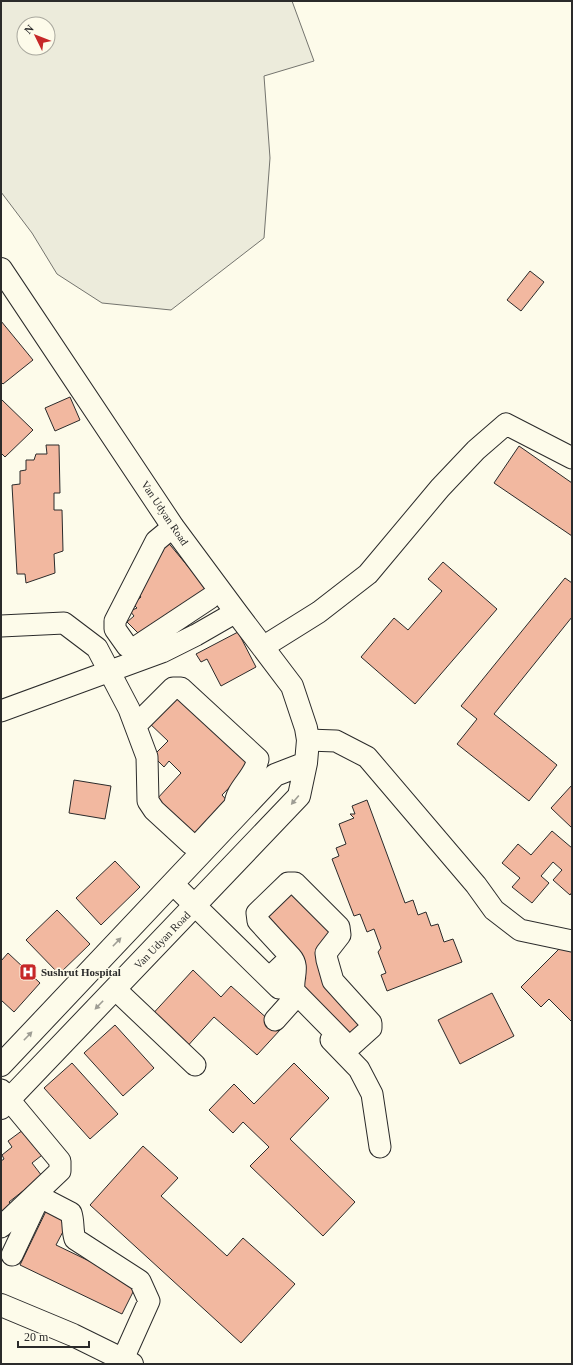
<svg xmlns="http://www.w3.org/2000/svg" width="573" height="1365" viewBox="0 0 573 1365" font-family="'Times New Roman',serif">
	<rect width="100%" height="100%" fill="#fdfbea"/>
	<path fill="#ecebdb" stroke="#74746e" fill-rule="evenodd" d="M1 1H292L314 61 264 76 270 158 264 238 171 310 102 303 57 274 32 233 1 192ZM24 24H48V48H24Z"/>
	<path fill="#f2b8a0" stroke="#2b2b2b" d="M530 271 544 282 521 311 507 300Z
		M1 321 33 360 3 384 1 382Z
		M70 397 80 420 55 431 45 408Z
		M1 399 33 430 5 457 1 453Z
		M46 445H59L60 493H54V510H62L63 551 54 554 55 573 26 583 25 574H17L12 485 20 484V471L26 470V460H34L36 454H47Z
		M519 446 572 483V536L494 483Z
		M166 540 210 593 140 635 127 622 134 616 130 611 137 608 133 604 141 597 135 590 149 579 145 575 149 563 163 552 159 546Z
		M443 562 497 609 415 704 361 657 394 618 408 630 442 591 428 579Z
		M565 578 572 583V617L494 714 557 765 529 801 457 744 477 719 461 706Z
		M238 632 256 667 221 686 207 659 201 662 196 654Z
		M180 692 253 763 222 795 230 804 196 839 156 800 181 773 169 761 164 767 153 756 168 741 147 721Z
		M74 780 111 786 105 819 69 813Z
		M572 785V828L551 808Z
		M367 800 405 903 413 900 418 915 426 912 431 926 438 924 444 942 453 939 462 962 387 991 381 975 386 973 378 952 381 948 374 929 367 932 360 914 354 916 332 859 339 856 336 848 346 844 339 824 354 818 350 814H355L352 806Z
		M552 831 572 848V892L570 895 553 880 562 870 553 862 541 876 549 883 532 903 512 887 520 878 502 863 518 844 531 855Z
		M115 861 140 887 101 925 76 898Z
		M293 885 337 932 322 976 366 1023 349 1040 298 988 306 978 300 971 306 965 262 915Z
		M57 910 90 944 59 974 26 940Z
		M564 944 572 952V1022L549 999 541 1007 521 987Z
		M8 953 40 983 14 1012 1 1000V961Z
		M193 970 221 997 231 986 280 1030 257 1055 214 1017 184 1050 149 1018Z
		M492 993 514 1036 460 1064 438 1020Z
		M115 1025 154 1068 123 1096 84 1053Z
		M72 1063 118 1114 90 1139 44 1088Z
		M294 1063 329 1098 290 1139 355 1202 323 1236 250 1166 269 1147 243 1122 233 1133 209 1110 234 1084 254 1104Z
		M27 1127 46 1152 32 1163 42 1176 9 1202 16 1210 1 1219V1161L4 1159 2 1155 12 1147 8 1141Z
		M143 1146 178 1178 161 1196 227 1256 243 1238 295 1284 241 1343 90 1205Z
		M47 1209 69 1220 56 1245 137 1284 122 1314 20 1265Z"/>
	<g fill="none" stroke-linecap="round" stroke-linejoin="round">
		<g stroke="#2b2b2b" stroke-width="23">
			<path id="minor" d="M173 527 156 541 115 621V629L127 646 136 647 210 598
				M1 626 64 623 97 648 129 709 147 757 148 801 154 810 191 844H199L235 805C236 788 255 777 258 759L181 688H173L136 725
				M263 647 319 612 368 574 440 488 476 450 506 424 572 458
				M1 711 162 652 196 635 236 612
				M308 740 336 741 367 757 476 885 494 910 520 930 572 941
				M173 884 279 988
				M269 978 291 957 258 921 257 913 288 883H295L339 927 340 935 326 953 327 960 333 981 371 1023V1028L352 1045H347L294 991C292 978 300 967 291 957
				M115 989 195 1065
				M275 1020 292 1001
				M331 1040 359 1069 372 1094 380 1147
				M1 1090 60 1161V1171L1 1227
				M12 1255 37 1202 44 1199 71 1213C74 1222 72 1230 75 1239L140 1281 149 1301 123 1359"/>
		</g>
		<g stroke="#2b2b2b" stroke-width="24">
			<path id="tertiary" d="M1 269 173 527 236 612 292 686 306 728 308 740 306 763 299 796 1 1108
				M1 1065 275 775 306 763
				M1 1305 73 1335 132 1364"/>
		</g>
		<use href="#minor" stroke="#fdfbea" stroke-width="21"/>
		<use href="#tertiary" stroke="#fdfbea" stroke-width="22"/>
	</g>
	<defs><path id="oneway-solid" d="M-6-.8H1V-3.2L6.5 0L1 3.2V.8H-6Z"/></defs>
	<g fill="#9e9d94">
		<use href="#oneway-solid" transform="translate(295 800) rotate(130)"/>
		<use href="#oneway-solid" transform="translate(117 942) rotate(-46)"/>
		<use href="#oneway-solid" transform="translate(99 1005) rotate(134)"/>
		<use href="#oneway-solid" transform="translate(28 1036) rotate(-46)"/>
	</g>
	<defs>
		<g id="hospital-square" transform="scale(0.9)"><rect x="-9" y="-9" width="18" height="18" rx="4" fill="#c62828" stroke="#fdfbea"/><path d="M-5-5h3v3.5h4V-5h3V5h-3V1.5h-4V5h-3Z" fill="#fff"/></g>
	</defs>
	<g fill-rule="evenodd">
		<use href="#hospital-square" x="28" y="972"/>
	</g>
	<g text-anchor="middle" stroke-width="3" stroke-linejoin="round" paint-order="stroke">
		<g font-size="11" fill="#2b2b2b" stroke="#fdfbea">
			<text transform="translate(165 513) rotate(56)" y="4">Van Udyan Road</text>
			<text transform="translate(162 940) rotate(-46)" y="4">Van Udyan Road</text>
		</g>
		<g font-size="11" font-weight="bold" fill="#2b2b2b" stroke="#fdfbea" text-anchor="start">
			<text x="41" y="976">Sushrut Hospital</text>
		</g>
	</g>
	<rect width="573" height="1365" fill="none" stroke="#2b2b2b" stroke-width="4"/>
	<g transform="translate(36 36) rotate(313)"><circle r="19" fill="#fdfbea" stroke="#a9a89e"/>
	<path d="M0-3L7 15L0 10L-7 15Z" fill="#c62828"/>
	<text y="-6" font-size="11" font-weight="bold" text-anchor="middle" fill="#2b2b2b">N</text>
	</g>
	<path d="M18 1341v6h71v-6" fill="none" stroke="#2b2b2b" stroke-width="2"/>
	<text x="24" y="1341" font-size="12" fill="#2b2b2b" stroke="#fdfbea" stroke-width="3" paint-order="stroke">20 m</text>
</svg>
